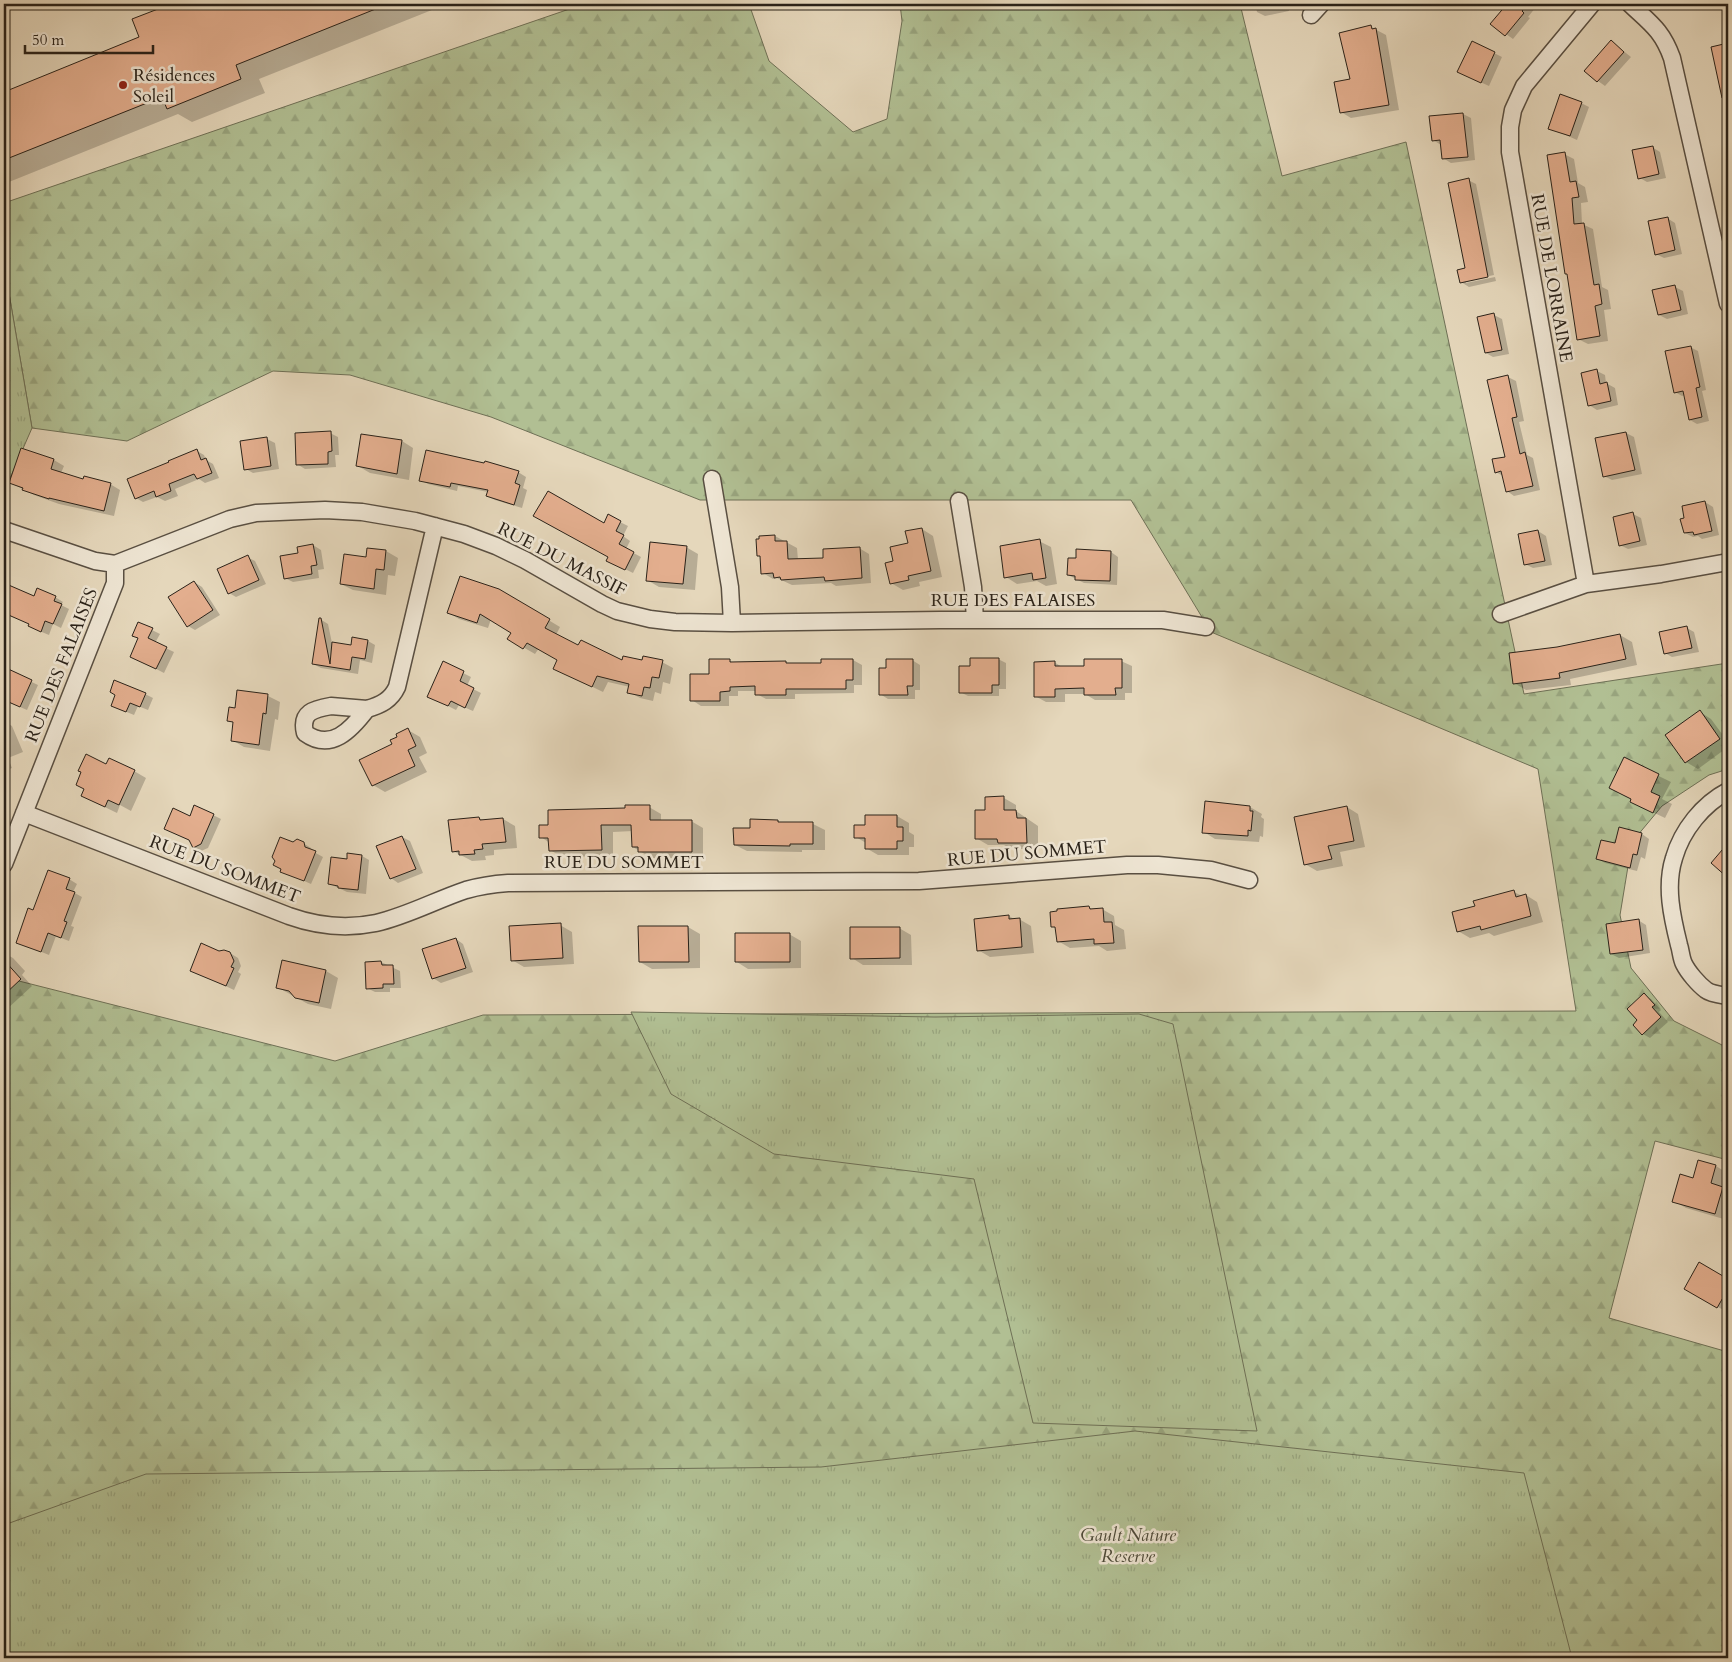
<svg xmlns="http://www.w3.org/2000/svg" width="1732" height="1662" viewBox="0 0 1732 1662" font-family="Cardo,serif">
	<defs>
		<pattern id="forest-firs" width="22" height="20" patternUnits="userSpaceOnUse" patternTransform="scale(1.25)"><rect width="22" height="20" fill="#b1bf93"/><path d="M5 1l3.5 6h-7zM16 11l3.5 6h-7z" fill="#98a47e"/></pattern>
		<pattern id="park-tufts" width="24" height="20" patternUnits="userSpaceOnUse" patternTransform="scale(1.25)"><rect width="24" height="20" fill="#b1bf93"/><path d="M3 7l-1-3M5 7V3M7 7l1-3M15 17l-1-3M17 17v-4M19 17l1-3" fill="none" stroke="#98a47e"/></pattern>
	</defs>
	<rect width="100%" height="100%" fill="#e5d7bb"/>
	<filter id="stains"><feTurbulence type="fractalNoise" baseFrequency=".004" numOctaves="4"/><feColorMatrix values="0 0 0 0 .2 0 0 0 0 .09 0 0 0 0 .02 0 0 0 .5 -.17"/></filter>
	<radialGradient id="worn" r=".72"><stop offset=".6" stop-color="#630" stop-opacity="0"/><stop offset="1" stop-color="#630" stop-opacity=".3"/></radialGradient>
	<path fill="url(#forest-firs)" stroke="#6e7056" d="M584 4H749L769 61 853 132 887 119 902 21 900 4H1240L1282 176 1406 142 1524 694 1728 663V769L1709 775 1662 806 1632 842 1620 915 1631 968 1674 1021 1728 1048V1160L1655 1141 1609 1318 1728 1352V1658H4V987L15 980 335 1061 483 1015 1576 1011 1538 769 1211 632 1131 500H700L491 417 350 375 273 371 127 441 32 428 4 264V203Z"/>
	<path fill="url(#park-tufts)" stroke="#6e7056" d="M4 264 32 428 4 492Z
		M631 1012 935 1017 1139 1014 1173 1024 1257 1431 1033 1423 974 1179 774 1154 671 1094Z
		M1135 1431 1524 1473 1572 1658H4V1525L146 1474 821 1467Z"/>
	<path fill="#0003" d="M174 4H447L259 79 265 93 192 122 178 114 4 184V93L141 38 133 20Z
		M1255 4H1287L1289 11 1265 16 1257 12Z
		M1508 4H1533L1536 7 1528 17 1530 18 1513 39 1492 24Z
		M1371 27 1386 35 1399 110 1351 118 1341 112Z
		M1612 42 1631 57 1605 86 1598 81Z
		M1494 53 1502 57 1489 86 1467 76Z
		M1581 103 1589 107 1577 140 1550 128Z
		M1463 114 1471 118 1475 160 1451 163 1443 158 1441 145 1433 140 1431 117Z
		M1652 147 1660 152 1666 178 1647 182 1640 178Z
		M1564 154 1574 159 1578 183 1585 187 1588 202 1581 203 1582 224 1593 229 1602 287 1608 290 1611 309 1604 310 1608 341 1588 344 1578 339Z
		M1468 180 1476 184 1494 275 1466 281V283L1495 277 1496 281 1469 287 1461 282 1467 269Z
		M1667 218 1675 223 1682 254 1664 258 1656 254Z
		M1675 287 1683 291 1688 314 1667 319 1659 315Z
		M1494 315 1502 319 1509 354 1493 357 1486 353Z
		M1690 347 1698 351 1706 390 1702 391 1709 421 1697 424 1690 420 1685 395 1682 396 1675 392Z
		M1597 371 1605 375 1606 383 1615 388 1618 405 1597 410 1589 405Z
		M1508 377 1516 381 1524 421 1519 422 1527 455 1533 458 1540 490 1514 496 1507 491 1503 476 1496 472 1506 458Z
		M330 433 338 437 339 455H335L336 467 305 469 297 464Z
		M1626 433 1634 437 1642 474 1612 480 1604 476Z
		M267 439 275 443 279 469 253 473 246 469Z
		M402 441 413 448 409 480 370 473 358 466Z
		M22 449 54 460 64 466 61 473 84 481 110 484 120 490 114 516 59 504 34 495 11 483Z
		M197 451 204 455 206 460 213 464 219 478 205 483 199 479 175 489 178 496 165 501 157 497 143 502 136 498Z
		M518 472 526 477 523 488 527 490 522 508 495 500 487 496 488 492 458 486 457 491 428 484 421 480Z
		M1705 502 1713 507 1719 535 1702 539 1698 536 1693 537 1685 533 1686 519Z
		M1633 514 1641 518 1647 545 1628 549 1620 545Z
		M620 522 628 526 623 536 630 541 626 549 641 557 633 573 615 564 609 557 605 525Z
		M922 529 933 536 942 577 919 582 920 586 903 590 891 583 895 562Z
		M1538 531 1546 536 1552 565 1533 568 1525 564Z
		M775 536 797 548 798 560 825 559 859 548 869 554 871 583 836 586 831 583 792 585 777 578 773 579 763 573 762 557 758 555Z
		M1039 541 1051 547 1057 584 1046 586 1037 581 1017 584 1006 577Z
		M313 545 321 550 324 569 318 570 319 578 293 582 285 578 299 554Z
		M686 547 698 554 695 590 659 587 647 580Z
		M386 551 398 558 395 576 388 575 386 595 353 590 341 584 367 558Z
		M1111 552 1118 557 1117 585 1084 583 1068 575Z
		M247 557 255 561 266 584 236 597 229 593Z
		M194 582 202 587 220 615 195 630 188 626Z
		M4 585 34 598 55 597 63 602 61 605 69 609 61 628 53 624 49 635 37 630 20 615 4 609Z
		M510 597 560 627 556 635 579 647 623 662H662L673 668 670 684 663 682 661 694 655 692 653 701 640 698 629 692 630 687 608 682 603 692 566 674 559 660 539 648 535 654 509 639 513 632 491 619 488 628 459 619 449 613Z
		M320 619 328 624 332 643 352 646 368 641 375 645 372 663 360 660 358 674 321 668 313 664Z
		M1687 628 1694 632 1699 652 1672 657 1665 653Z
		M152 630 160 634 155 643 174 652 164 673 131 656Z
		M1620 635 1632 642 1637 665 1570 679 1571 685 1526 690 1514 683 1557 648Z
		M998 659 1006 663V689H999V696H968L960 692 972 667Z
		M729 660 733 663 786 662 789 664 822 665V660H853L862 665V685H854V693L795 694V699H766L757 694V691H738V696H729V706H701L692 700 710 675Z
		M912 660 920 665V690H915V699H888L880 694 887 669Z
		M1121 661 1132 666V693H1125V700H1095L1085 694H1065V702H1046L1035 696 1054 662 1062 667H1085Z
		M443 663 471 677 467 686 481 693 473 711 459 705 456 710 436 700Z
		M6 670 38 685 27 710 4 700V674Z
		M238 692 268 696 280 702 278 720 275 719 270 751 244 747 232 740 234 723 229 720 236 709Z
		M145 694 153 698 148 710 138 706 134 715 112 706 116 695Z
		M1700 712 1711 719 1728 742V747L1698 769 1686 762Z
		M4 721 12 726 23 752 8 758 12 768 4 771Z
		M408 730 420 737 427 753 419 757 427 772 385 792 373 785 393 745Z
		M1624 759 1671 782 1662 799 1672 804 1665 818 1644 808 1633 800 1610 788Z
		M107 766 134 771 146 778 131 811 120 805 117 813 82 796 85 789 83 772Z
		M1004 798 1016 805V811L1038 826V849H1011L1004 845H988L976 838 986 812Z
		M649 807 661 814V821H691L703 828V858H651L633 847V831L613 832V856L562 857 550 850V843L541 837 550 826 627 810Z
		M1250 807 1262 814 1261 817 1264 819 1263 837 1260 836 1259 842 1215 839 1204 832Z
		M1347 807 1358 814 1365 847 1340 852 1343 866 1317 871 1305 864Z
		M213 815 221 819 208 848 201 851 193 847 191 841 166 829 190 817Z
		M897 816 909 823V832L914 835V847H909V855H878L866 848V843L856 837 866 826Z
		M479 818 485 821 503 819 515 826 517 848 494 850V855L485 856 486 860 472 861 453 851Z
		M778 821 782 824H813L825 830V850H802V852L747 851 735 845 752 830Z
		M1620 829 1642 834 1649 839 1645 859 1641 857 1637 871 1605 863 1598 859 1616 845Z
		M402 837 410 841 423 873 398 883 391 878Z
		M293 843H303L311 848 312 851 323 857 311 884 282 871Z
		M362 856 369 860 366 894 347 892 330 884 348 860Z
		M69 879 77 884 73 892 82 897 71 926 74 927 69 941 56 936 49 955 17 942 34 911Z
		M1514 892 1522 896 1526 895 1537 902 1543 922 1494 936 1489 933 1470 938 1458 931 1476 907Z
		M1089 907 1093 910 1102 909 1114 916 1115 925 1124 930 1126 949 1107 951 1099 946 1070 948 1058 941 1057 929 1053 926 1058 913Z
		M1009 916 1014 919H1019L1031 926 1034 953 990 957 978 950Z
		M1638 920 1646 925 1650 953 1619 958 1611 954Z
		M560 925 572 932 574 964 524 967 512 960Z
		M688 927 700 934V968L652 969 640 962Z
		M899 928 911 935 912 965H863L852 958Z
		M789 934 801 941V968L748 969 737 962Z
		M456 939 463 944 473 972 441 983 433 978Z
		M219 952 230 953 238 958 241 966 238 972 241 974 234 990 191 970Z
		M4 953 13 958 25 971 22 975 32 986 6 1010 4 1009Z
		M381 962 400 971 401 988H390V992H375L367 988Z
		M326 971 338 978 331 1009 308 1004 277 987Z
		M1644 995 1651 999 1661 1010 1659 1012 1668 1022 1650 1038 1643 1034 1639 1020Z
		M1716 1166 1727 1173 1723 1188 1728 1191 1727 1220 1686 1208 1674 1201 1694 1179Z
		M1700 1264 1728 1280V1306L1725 1311 1686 1288Z"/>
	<path fill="#e3ae8e" stroke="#2a2219" d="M171 4H388L236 65 241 79 167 109 162 97 4 160V92L139 37 132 19Z
		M1507 4H1528L1522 11 1524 13 1505 36 1490 24Z
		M1371 25 1372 29 1376 28 1389 105 1340 113 1334 82 1350 79 1339 33Z
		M1611 40 1624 52 1597 82 1584 71Z
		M1472 41 1495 52 1481 83 1457 72Z
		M1728 43V98H1722L1711 47Z
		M1560 94 1582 102 1570 136 1548 129Z
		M1463 113 1468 157 1442 159 1440 140 1432 141 1429 116Z
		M1653 146 1659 174 1638 179 1632 150Z
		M1565 152 1570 182 1576 181 1579 197 1572 198 1574 224 1584 223 1594 285 1599 284 1602 304 1595 306 1600 336 1577 340 1567 274H1565L1547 155Z
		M1469 178 1488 277 1460 283 1457 270 1465 268 1448 183Z
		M1668 217 1675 250 1655 255 1648 221Z
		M1675 285 1681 310 1658 315 1652 290Z
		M1494 313 1502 350 1485 353 1477 317Z
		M1691 346 1700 387 1696 388 1702 417 1689 420 1683 391 1674 393 1665 351Z
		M1597 369 1600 384 1607 382 1611 401 1588 406 1581 373Z
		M1508 375 1517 417 1512 418 1520 454 1525 452 1533 486 1506 492 1501 471 1495 473 1492 459 1505 457 1487 380Z
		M331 431 332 451 328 452V464L296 465 295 433Z
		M1626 432 1635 470 1603 477 1595 438Z
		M361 434 402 440 397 474 356 466Z
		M267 437 271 466 244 470 240 441Z
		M21 448 54 459 51 469 83 479 84 476 111 483 104 511 49 498V499L22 490 23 488 9 483Z
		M197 449 201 460 206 458 212 473 197 479 194 474 169 484 171 491 156 497 154 491 135 499 127 479 169 462 168 461Z
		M426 450 484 463 485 461 519 471 515 483 520 485 514 505 486 496 488 490 451 483 450 487 419 481Z
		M548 491 604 523 608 514 621 521 616 531 624 535 619 544 634 552 625 570 606 561 608 557 533 516Z
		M1705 501 1712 531 1694 535 1693 532 1684 533 1680 519 1684 518 1682 506Z
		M1633 512 1640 541 1619 546 1613 517Z
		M922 528 931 571 908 576 909 580 890 584 885 563 893 561 890 547 908 543 905 531Z
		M1538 530 1545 561 1524 565 1518 534Z
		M775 535V541H787L788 559 823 558V549L860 547 862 578 825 581 824 577 781 580 780 577 774 578 773 573 761 574 760 556H757L756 539H759V536Z
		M1040 539 1046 578 1033 580 1032 573 1004 578 1000 546Z
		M650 542 687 546 683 584 646 581Z
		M313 544 317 565 311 566 312 574 284 579 280 556 298 553 297 547Z
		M367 548 386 550 384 570 376 569 374 589 340 584 344 554 366 557Z
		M1076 549 1111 551 1110 581 1075 580V576L1067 575 1068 558H1076Z
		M248 555 259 580 228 594 217 569Z
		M460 576 499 589 550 619 545 628 578 645 581 640 622 660 623 656 642 660 643 656 663 660 659 678 652 677 650 688 644 687 642 696 627 693 629 684 597 676 592 687 553 669 557 660 527 643 523 649 507 639 511 633 480 614 477 623 447 613Z
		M194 581 213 610 187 627 168 597Z
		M4 583 34 596 37 588 56 596 54 601 62 604 53 624 45 621 41 632 28 626 29 624 4 613Z
		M319 618H321L330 664 332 642 351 645 352 637 368 640 365 659 352 657 350 670 312 664Z
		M138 622 153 628 148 638 167 647 156 669 130 657 138 638 132 636Z
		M1687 626 1692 648 1664 654 1659 632Z
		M1620 634 1626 659 1559 673 1560 678 1513 684 1509 653 1557 647Z
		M970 658H999V685H992V693H959V666H970Z
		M709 659H730V662L786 661V663H821V659H853V680H846V689H786V695H755V686L730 687V691L720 692V701H690V674H709Z
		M886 659H913V686H907L908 695H879V668H886Z
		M1084 659H1122V688H1115L1116 695H1084V688L1055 689V697H1034V662L1055 661V666H1084Z
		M443 661 464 671 460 681 474 688 465 708 451 701 448 706 427 697Z
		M4 667 32 680 20 707 4 700Z
		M114 680 146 693 140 707 130 703 126 712 111 706 115 695 110 692Z
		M237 690 268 694 266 714 263 713 259 745 231 741 233 722 227 721 229 707 235 708Z
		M1700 710 1720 739 1685 763 1665 735Z
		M408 728 416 746 408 750 415 766 372 786 359 760 392 744 390 740 397 737 396 734Z
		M86 754 106 764 109 758 135 770 119 805 108 800 105 807 81 796 84 789 76 785 81 772 78 771Z
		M1624 757 1659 774 1651 792 1660 796 1653 813 1630 802 1631 799 1609 788Z
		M1004 796V810H1016L1017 818H1026L1027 843H998L997 839H975V810H985V797Z
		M1205 801 1250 806V811H1253L1251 831 1248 830V836L1202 833Z
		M194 805 214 814 201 844 193 848 189 840 164 829 173 808 190 816Z
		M625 805H650V820H692V852H638V847H632L631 825H601L602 850 549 851 548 838H539V825H548V810L625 808Z
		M1347 806 1354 841 1328 846 1332 859 1304 865 1294 817Z
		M865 815H897V827H903V841H897V849H865V838H854V825H865Z
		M479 817 480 820 503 818 506 842 482 844 483 849 474 850 475 854 459 855V851L452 852 448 820Z
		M750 819 778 820V822H813V844H790V846L734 845 733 828H750Z
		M1619 827 1642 833 1637 855 1633 854 1630 868 1596 859 1601 840 1615 843Z
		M402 836 416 869 390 879 376 846Z
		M280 837 293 842 297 839 304 842 305 847 316 851 304 881 280 872 281 869 273 865 275 861 272 857Z
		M1728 843V878L1711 863Z
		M347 853 362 855 358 890 338 888V886L328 884 331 857 347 859Z
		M48 870 70 878 66 889 75 892 64 921 67 922 61 938 48 933 41 952 16 943 28 908 33 910Z
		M1514 890 1516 897 1526 894 1531 916 1481 930 1480 926 1457 932 1452 912 1475 906 1473 901Z
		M1089 906 1090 909 1103 908 1104 922H1112L1114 943 1094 944V939L1057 942 1055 927H1051L1050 912 1057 911V909Z
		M1009 915V919L1020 918 1022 947 977 951 974 919Z
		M1639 919 1643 950 1610 954 1606 924Z
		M561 923 563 958 511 961 509 926Z
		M638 926H688L689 962H639Z
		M850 927H900V958L850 959Z
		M735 933H790V962H735Z
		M456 938 466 968 432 979 422 949Z
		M201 943 219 951 224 950 230 952 234 961 231 967 234 968 226 986 190 971Z
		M4 960 21 979 4 995Z
		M282 960 326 970 319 1003 295 998 289 991 276 988Z
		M381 961 382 965H393L394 984H383V988L366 989 365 962Z
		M1644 993 1655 1005 1652 1007 1661 1017 1642 1035 1633 1025 1637 1020 1627 1009Z
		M1698 1160 1716 1165 1711 1183 1723 1187 1715 1214 1672 1202 1680 1174 1693 1178Z
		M1699 1262 1728 1279V1289L1717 1308 1684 1289Z"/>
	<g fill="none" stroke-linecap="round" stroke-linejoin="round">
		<g stroke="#594f42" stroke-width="19">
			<path id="street" d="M1630 4C1650 23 1662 30 1672 58L1728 304
				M1311 15 1321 4
				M712 479 730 587 732 623
				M959 501 973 587 975 620
				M4 530 95 561 115 564 230 519 256 513 325 510 362 512 415 521 464 534 496 546 525 560 602 604 617 611 650 619 675 622 732 623 940 620H1163L1206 627
				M1586 584 1510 152V127L1513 110 1524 86 1592 4
				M1501 614 1586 584 1661 574 1728 562
				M331 706 367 709C351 730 331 752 305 733 300 712 314 709 331 706Z
				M367 709C381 705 391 700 397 687L435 526
				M1728 791C1703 804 1682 830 1674 858 1665 886 1672 917 1679 945 1681 951 1681 958 1684 964 1688 972 1698 984 1706 990 1711 994 1722 995 1728 996
				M24 813 289 916C317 926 347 929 376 923 407 916 436 900 466 890 480 886 494 884 508 883L919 881 1127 865H1158L1211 870 1249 880
				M4 864 115 583V564"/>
		</g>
		<use href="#street" stroke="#eee5d3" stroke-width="16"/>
	</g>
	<circle fill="#8f2418" stroke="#eee5d3" stroke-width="2" cx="123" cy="85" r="5"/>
	<g text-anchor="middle" stroke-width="5" stroke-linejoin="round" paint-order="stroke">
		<g font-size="18" fill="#2a2219" stroke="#eee5d3" text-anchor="start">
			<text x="133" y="81">Résidences<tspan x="133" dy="21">Soleil</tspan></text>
		</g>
		<g font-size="18" fill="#2a2219" stroke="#eee5d3">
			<text transform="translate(1552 278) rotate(80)" y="6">RUE DE LORRAINE</text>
			<text transform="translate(562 559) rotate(27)" y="6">RUE DU MASSIF</text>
			<text x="1013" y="606">RUE DES FALAISES</text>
			<text transform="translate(61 665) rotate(-68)" y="6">RUE DES FALAISES</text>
			<text transform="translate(1027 853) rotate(-5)" y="6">RUE DU SOMMET</text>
			<text x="624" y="868">RUE DU SOMMET</text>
			<text transform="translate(225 869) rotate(21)" y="6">RUE DU SOMMET</text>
		</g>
		<g font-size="18" font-style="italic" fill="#4c4938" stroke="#eee5d3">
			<text x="1128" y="1541">Gault Nature<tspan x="1128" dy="21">Reserve</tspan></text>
		</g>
	</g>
	<rect width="1732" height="1662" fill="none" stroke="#e5d7bb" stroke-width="20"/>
	<rect x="5" y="5" width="1722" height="1652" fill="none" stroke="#2a2219" stroke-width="2.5"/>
	<rect x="10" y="10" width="1712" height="1642" fill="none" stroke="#2a2219"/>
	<path d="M25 45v8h128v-8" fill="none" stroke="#2a2219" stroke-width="2.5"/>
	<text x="32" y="45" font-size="15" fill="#2a2219" stroke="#eee5d3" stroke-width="4" paint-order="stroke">50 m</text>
	<rect width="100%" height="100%" filter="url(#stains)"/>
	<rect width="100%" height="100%" fill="url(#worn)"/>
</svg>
